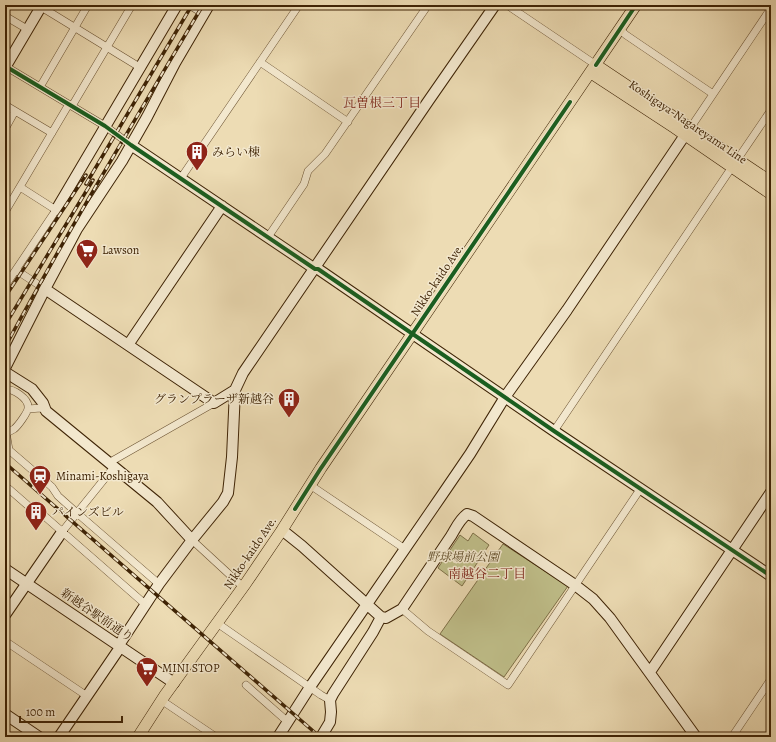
<svg xmlns="http://www.w3.org/2000/svg" width="776" height="742" viewBox="0 0 776 742" font-family="Alegreya,'Noto Serif JP',serif">
	<rect width="100%" height="100%" fill="#eddcb4"/>
	<filter id="stains"><feTurbulence type="fractalNoise" baseFrequency=".005" numOctaves="4"/><feColorMatrix values="0 0 0 0 .2 0 0 0 0 .09 0 0 0 0 .02 0 0 0 .5 -.17"/></filter>
	<radialGradient id="worn" r=".72"><stop offset=".6" stop-color="#630" stop-opacity="0"/><stop offset="1" stop-color="#630" stop-opacity=".3"/></radialGradient>
	<path fill="#bfbe89" stroke="#7e7047" d="M473 533 489 545 462 586 438 568 460 535 468 541Z
		M503 544 568 586 504 677 440 634Z"/>
	<g fill="none" stroke-linecap="round" stroke-linejoin="round">
		<g stroke="#6a5131" stroke-width="8">
			<path id="street" d="M38 5 141 68
				M189 5 204 14
				M507 5 596 65
				M5 16 27 29
				M619 29 626 35 713 94
				M260 62 348 122
				M5 66 105 126 131 145
				M40 87 88 5
				M5 105 52 133
				M72 106 132 5
				M5 129 15 111
				M689 130 771 8
				M737 160 771 110
				M181 178 299 5
				M5 212 69 104
				M268 237 304 184 308 171 325 154 428 5
				M16 270 45 289
				M5 286 56 210 20 187
				M5 389C13 389 29 398 28 408 28 412 18 426 14 429 11 431 9 432 5 433
				M28 409 41 408 46 411
				M554 431 732 167
				M6 432 9 450 52 487 58 496 77 513 114 467
				M110 463 112 461 214 403
				M310 485 405 549
				M5 489H9L33 510 42 514 145 604
				M62 532 77 513 159 584
				M192 540 243 587
				M402 609 428 631 508 685 641 488
				M217 623 321 695 330 700
				M5 641 87 696
				M246 685 288 722
				M161 700 216 737
				M732 737 771 679"/>
		</g>
		<g stroke="#3e2305" stroke-width="12">
			<path id="secondary" d="M6 66 42 5
				M131 145 315 269H318L554 431 771 576
				M56 210 177 5
				M45 289 214 403 235 390
				M128 345 222 206
				M5 368 45 289 77 229 122 161 147 117 175 63 209 5
				M5 372 32 389 43 403 46 411 157 502 192 540
				M282 530 302 546 381 617 386 618 402 609 451 536C456 528 459 520 467 514L473 516 575 585 593 599 610 618 696 737
				M5 569 174 683
				M5 615 62 532
				M119 645 159 584 192 540 223 502 228 493 232 457 235 390 243 373 429 100 495 5
				M650 672 771 492
				M5 714 39 737
				M59 737 121 646
				M278 737 310 687 442 495 470 454 505 397 567 310 685 135
				M321 737 330 722 331 712 330 700 333 694 373 632 381 617"/>
		</g>
		<g stroke="#3e2305" stroke-width="12">
			<path id="primary" d="M596 65 771 182
				M591 73 675 128 771 194
				M138 737 165 695 246 583 282 530 321 468 636 5"/>
		</g>
		<use href="#street" stroke="#f3e8ce" stroke-width="7"/>
		<use href="#secondary" stroke="#f3e8ce" stroke-width="10"/>
		<use href="#primary" stroke="#eddcb4" stroke-width="11"/>
		<g stroke="#3e2305" stroke-width="3.5">
			<path id="rail" d="M86 184 192 5
				M5 297 86 175
				M5 325 93 180
				M5 347C68 231 136 118 203 5
				M5 463 320 737"/>
		</g>
		<use href="#rail" stroke="#f3e8ce" stroke-width="2" stroke-dasharray="6" stroke-linecap="butt"/>
		<g stroke="#f3e8ce" stroke-width="6">
			<path id="cycleway" d="M596 65 636 5
				M5 66 105 126 131 145 315 269H318L554 431 771 576
				M295 509 321 468 570 102"/>
		</g>
		<use href="#cycleway" stroke="#1b5e20" stroke-width="4"/>
	</g>
	<defs>
		<g id="building-pin" transform="scale(1.15)"><path d="M0 17L-7.5 6A9.5 9.5 0 1 1 7.5 6Z" fill="#8f2418" stroke="#f3e8ce"/><path d="M-4-6H4V6H1V3H-1V6H-4ZM-2.5-4.3h1.7v1.8h-1.7ZM.8-4.3h1.7v1.8H.8ZM-2.5-1h1.7V.8h-1.7ZM.8-1h1.7V.8H.8Z" fill="#fff"/></g>
		<g id="supermarket-pin" transform="scale(1.15)"><path d="M0 17L-7.5 6A9.5 9.5 0 1 1 7.5 6Z" fill="#8f2418" stroke="#f3e8ce"/><path d="M-6-5.5h2.5l.6 2H6L4.5 2H-2.5L-4.4-4H-6ZM-1.5 3.2a1.3 1.3 0 1 0 .1 0ZM3 3.2a1.3 1.3 0 1 0 .1 0Z" fill="#fff"/></g>
		<g id="station-pin" transform="scale(1.15)"><path d="M0 17L-7.5 6A9.5 9.5 0 1 1 7.5 6Z" fill="#8f2418" stroke="#f3e8ce"/><path d="M-3-6H3Q5-6 5-4V2Q5 4 3 4L4.5 6H3L1.5 4h-3L-3 6H-4.5L-3 4Q-5 4-5 2V-4Q-5-6-3-6ZM-3.5-4v3h7v-3ZM-3.5 1v1.5H-2V1ZM2 1v1.5H3.5V1Z" fill="#fff"/></g>
	</defs>
	<g fill-rule="evenodd">
		<use href="#building-pin" x="197" y="152"/>
		<use href="#supermarket-pin" x="87" y="250"/>
		<use href="#building-pin" x="289" y="399"/>
		<use href="#station-pin" x="40" y="476"/>
		<use href="#building-pin" x="36" y="512"/>
		<use href="#supermarket-pin" x="147" y="668"/>
	</g>
	<g text-anchor="middle" stroke-width="3" stroke-linejoin="round" paint-order="stroke">
		<g font-size="12" fill="#3e2305" stroke="#f3e8ce">
			<text transform="translate(688 122) rotate(34)" y="4">Koshigaya-Nagareyama Line</text>
			<text transform="translate(437 280) rotate(-56)" y="4">Nikko-kaido Ave.</text>
			<text transform="translate(250 553) rotate(-56)" y="4">Nikko-kaido Ave.</text>
			<text transform="translate(97 615) rotate(34)" y="4">新越谷駅前通り</text>
		</g>
		<g font-size="12" fill="#3e2305" stroke="#f3e8ce" text-anchor="start">
			<text x="212" y="156">みらい棟</text>
			<text x="102" y="254">Lawson</text>
			<text x="274" y="403" text-anchor="end">グランプラーザ新越谷</text>
			<text x="56" y="480">Minami-Koshigaya</text>
			<text x="52" y="516">パインズビル</text>
			<text x="162" y="672">MINI STOP</text>
		</g>
		<g font-size="12" font-style="italic" fill="#5e4a26" stroke="#f3e8ce">
			<text x="463" y="561">野球場前公園</text>
		</g>
		<g font-size="13" fill="#7a1f14" stroke="#f3e8ce">
			<text x="382" y="107">瓦曽根三丁目</text>
			<text x="487" y="578">南越谷二丁目</text>
		</g>
	</g>
	<rect width="776" height="742" fill="none" stroke="#eddcb4" stroke-width="20"/>
	<rect x="6" y="6" width="764" height="730" fill="none" stroke="#3e2305" stroke-width="2"/>
	<rect x="10" y="10" width="756" height="722" fill="none" stroke="#3e2305"/>
	<path d="M20 716v6h102v-6" fill="none" stroke="#3e2305" stroke-width="2"/>
	<text x="26" y="716" font-size="12" fill="#3e2305" stroke="#f3e8ce" stroke-width="3" paint-order="stroke">100 m</text>
	<rect width="100%" height="100%" filter="url(#stains)"/>
	<rect width="100%" height="100%" fill="url(#worn)"/>
</svg>
